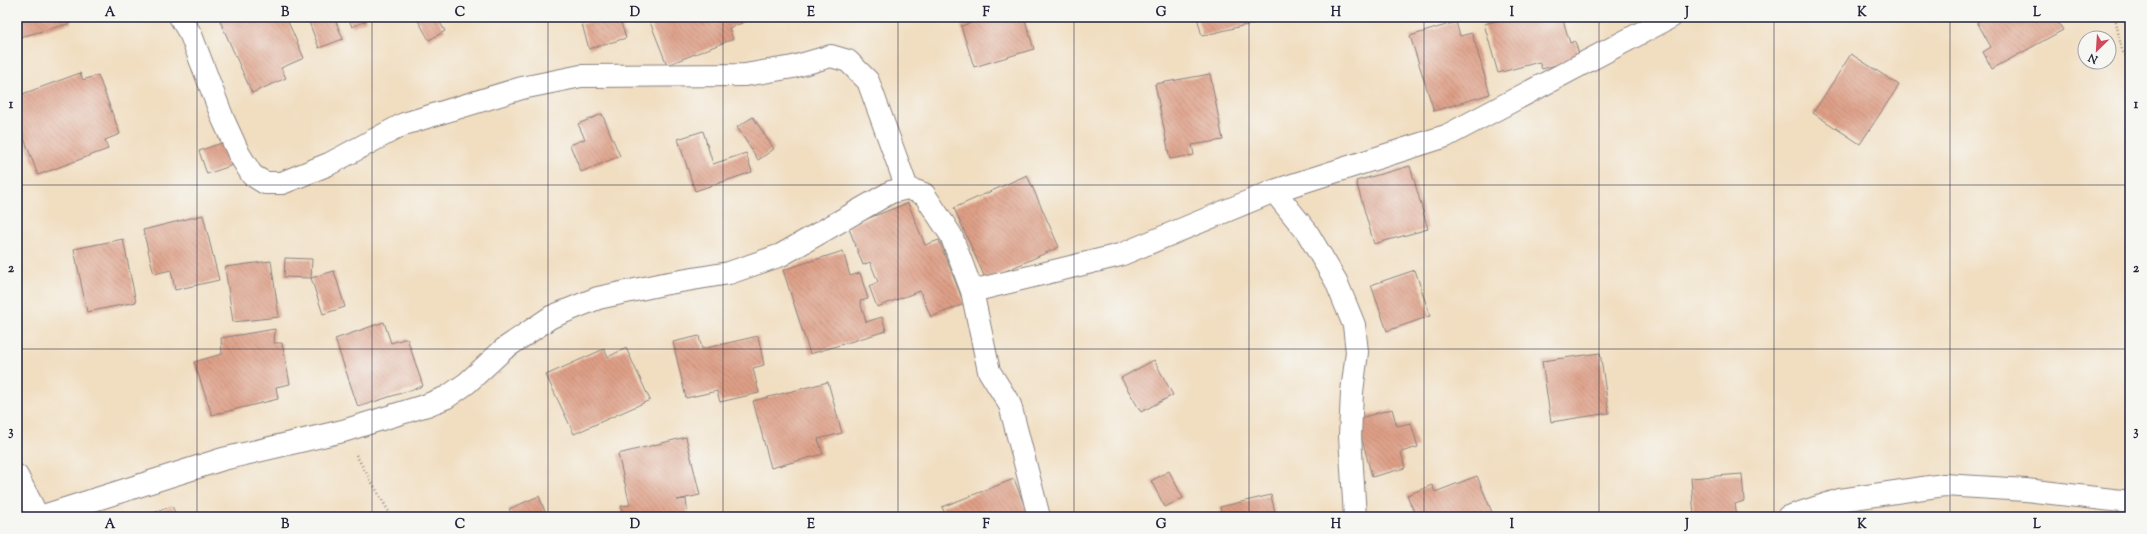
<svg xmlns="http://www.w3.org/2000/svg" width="2147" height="534" viewBox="0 0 2147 534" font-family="'Sorts Mill Goudy',serif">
	<defs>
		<pattern id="building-back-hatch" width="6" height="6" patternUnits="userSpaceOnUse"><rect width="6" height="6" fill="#de9f86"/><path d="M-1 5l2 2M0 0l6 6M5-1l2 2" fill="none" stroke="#b4816f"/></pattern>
	</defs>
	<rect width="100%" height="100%" fill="#f6f6f2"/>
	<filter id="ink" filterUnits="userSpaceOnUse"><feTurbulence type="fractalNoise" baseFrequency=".025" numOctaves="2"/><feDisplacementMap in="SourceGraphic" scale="8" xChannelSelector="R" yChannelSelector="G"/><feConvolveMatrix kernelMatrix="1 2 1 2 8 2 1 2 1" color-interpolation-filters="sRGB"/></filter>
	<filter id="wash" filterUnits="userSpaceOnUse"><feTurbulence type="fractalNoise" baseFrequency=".012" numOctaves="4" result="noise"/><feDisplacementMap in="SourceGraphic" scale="16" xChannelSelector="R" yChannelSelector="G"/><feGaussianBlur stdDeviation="0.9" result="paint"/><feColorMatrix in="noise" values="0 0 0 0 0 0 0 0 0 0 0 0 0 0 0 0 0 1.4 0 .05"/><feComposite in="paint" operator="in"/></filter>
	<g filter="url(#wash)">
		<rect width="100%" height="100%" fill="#f1dec1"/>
		<g id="blocks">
			<path fill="url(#building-back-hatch)" d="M17 17H69L71 23 17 38Z
				M229 17H256L257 20 263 17H286L304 58 281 68 286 78 252 93 220 21Z
				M307 17H334L343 39 319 48Z
				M348 17H365L366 21 352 27Z
				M416 17H437L445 31 429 40Z
				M606 17H619L626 38 589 49 582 24Z
				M648 17H739L742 23 729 28 733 39 667 65Z
				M988 17H1024L1034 49 974 67 961 26Z
				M1197 17H1270V19L1202 36Z
				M1511 17H1562L1570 43 1575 41 1580 58 1542 69 1539 62 1498 73 1484 24Z
				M1986 17H2055L2063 30 1992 69 1983 52 1991 47 1977 22Z
				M1456 22 1460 36 1472 33 1490 94 1434 111 1410 36Z
				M1851 54 1899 85 1860 144 1813 113Z
				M80 73 83 80 98 75 120 134 105 140 108 149 38 175 17 120V96Z
				M1210 74 1223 140 1192 145 1194 155 1170 159 1155 84Z
				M602 114 620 156 581 172 570 145 585 139 578 124Z
				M753 117 774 149 758 160 737 127Z
				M703 131 713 164 746 153 752 172 695 191 678 139Z
				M233 139 242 162 207 174 199 151Z
				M1410 166 1428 229 1374 244 1356 181Z
				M1027 175 1059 247 986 280 954 208Z
				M908 203 925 245 939 240 964 304 931 317 920 291 877 307 869 286 878 282 870 262 863 265 848 226Z
				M203 215 219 280 175 290 171 270 154 274 143 230Z
				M123 239 136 302 87 312 74 249Z
				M843 251 850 276 860 273 868 299 860 301 866 322 882 317 886 331 810 354 783 270Z
				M285 258 312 259 311 278 334 271 345 307 323 314 311 278 284 277Z
				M271 261 279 317 233 322 225 267Z
				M1415 270 1430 316 1387 331 1371 285Z
				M384 322 391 343 407 338 423 386 358 407 335 339Z
				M275 329 274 343H282L290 384 276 387 278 399 212 415 194 362 222 354 221 338Z
				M699 336 702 349 758 336 764 365 753 368 759 393 720 402 717 391 686 398 673 342Z
				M626 348 650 400 574 434 546 375 604 349 608 357Z
				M1600 353 1609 413 1551 422 1542 361Z
				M1154 360 1173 395 1141 412 1121 378Z
				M828 382 842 433 818 439 823 454 771 468 753 401Z
				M1392 409 1397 426 1411 423 1418 447 1401 452 1405 468 1372 477 1357 419Z
				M686 437 700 495 677 500 686 499 688 517H623L621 506 630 505 618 454Z
				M1169 471 1183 498 1165 507 1151 481Z
				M1742 474 1744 501 1735 504 1737 517H1694L1691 478Z
				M1477 476 1494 517H1416L1407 495 1432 485 1435 492Z
				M1014 479 1029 517H946L942 507Z
				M1271 495 1276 517H1222L1220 507Z
				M539 496 547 517H513L509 509Z
				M172 506 177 517H143Z"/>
		</g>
	</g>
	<g filter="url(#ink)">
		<use href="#blocks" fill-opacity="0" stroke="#8a807e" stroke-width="1"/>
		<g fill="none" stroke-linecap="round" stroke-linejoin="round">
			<g stroke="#8a807e" stroke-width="24">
				<path id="minor" d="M180 17 191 35 223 119 239 154 252 175 265 183H282L329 164 404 124 522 88 581 76 745 75 793 67 831 56 848 61 868 81 907 188
					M1274 191 1307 232 1336 281 1354 325 1357 352 1352 392 1350 436 1355 517
					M972 291 1120 255 1274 191 1446 136 1671 17
					M17 476 38 517
					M40 517 223 459 343 431 427 405 447 397 467 383 504 349 551 317 598 298 663 284 729 273 781 255 891 192 907 188 924 194 951 235 972 291 989 371 1010 405 1039 517
					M1788 517 1840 500 1944 485 2026 490 2130 502"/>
			</g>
			<path stroke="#8a807e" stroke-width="2.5" stroke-dasharray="1 3" stroke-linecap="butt" d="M2115 17 2122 51 2130 61
				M356 455 392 517"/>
			<use href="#minor" stroke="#fff" stroke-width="22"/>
		</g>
	</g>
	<path fill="none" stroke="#22223b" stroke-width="1" stroke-opacity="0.55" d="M197 17V517M372 17V517M548 17V517M723 17V517M898 17V517M1074 17V517M1249 17V517M1424 17V517M1599 17V517M1774 17V517M1950 17V517M17 185H2130M17 349H2130"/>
	<rect width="2147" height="534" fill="none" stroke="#f6f6f2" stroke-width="44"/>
	<g transform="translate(2097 50) rotate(205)"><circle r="19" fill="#f6f6f2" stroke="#a1a1a9"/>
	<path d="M0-3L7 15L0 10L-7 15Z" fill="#d1495b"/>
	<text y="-6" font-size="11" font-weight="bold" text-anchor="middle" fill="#22223b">N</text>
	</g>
	<rect x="22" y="22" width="2103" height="490" fill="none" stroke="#22223b" stroke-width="1.5"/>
	<g font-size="13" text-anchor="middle" font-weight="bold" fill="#22223b">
		<text x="110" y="16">A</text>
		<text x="285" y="16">B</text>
		<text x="460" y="16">C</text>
		<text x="635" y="16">D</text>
		<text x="811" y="16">E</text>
		<text x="986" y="16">F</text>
		<text x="1161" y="16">G</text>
		<text x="1336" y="16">H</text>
		<text x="1512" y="16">I</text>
		<text x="1687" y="16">J</text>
		<text x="1862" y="16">K</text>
		<text x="2037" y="16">L</text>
		<text x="11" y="108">1</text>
		<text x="2136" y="108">1</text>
		<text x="11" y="272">2</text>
		<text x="2136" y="272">2</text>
		<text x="11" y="435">3</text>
		<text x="2136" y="435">3</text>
		<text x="110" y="528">A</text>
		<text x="285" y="528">B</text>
		<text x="460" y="528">C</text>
		<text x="635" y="528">D</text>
		<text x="811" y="528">E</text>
		<text x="986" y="528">F</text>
		<text x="1161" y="528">G</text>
		<text x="1336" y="528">H</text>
		<text x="1512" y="528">I</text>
		<text x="1687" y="528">J</text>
		<text x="1862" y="528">K</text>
		<text x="2037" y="528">L</text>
	</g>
</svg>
